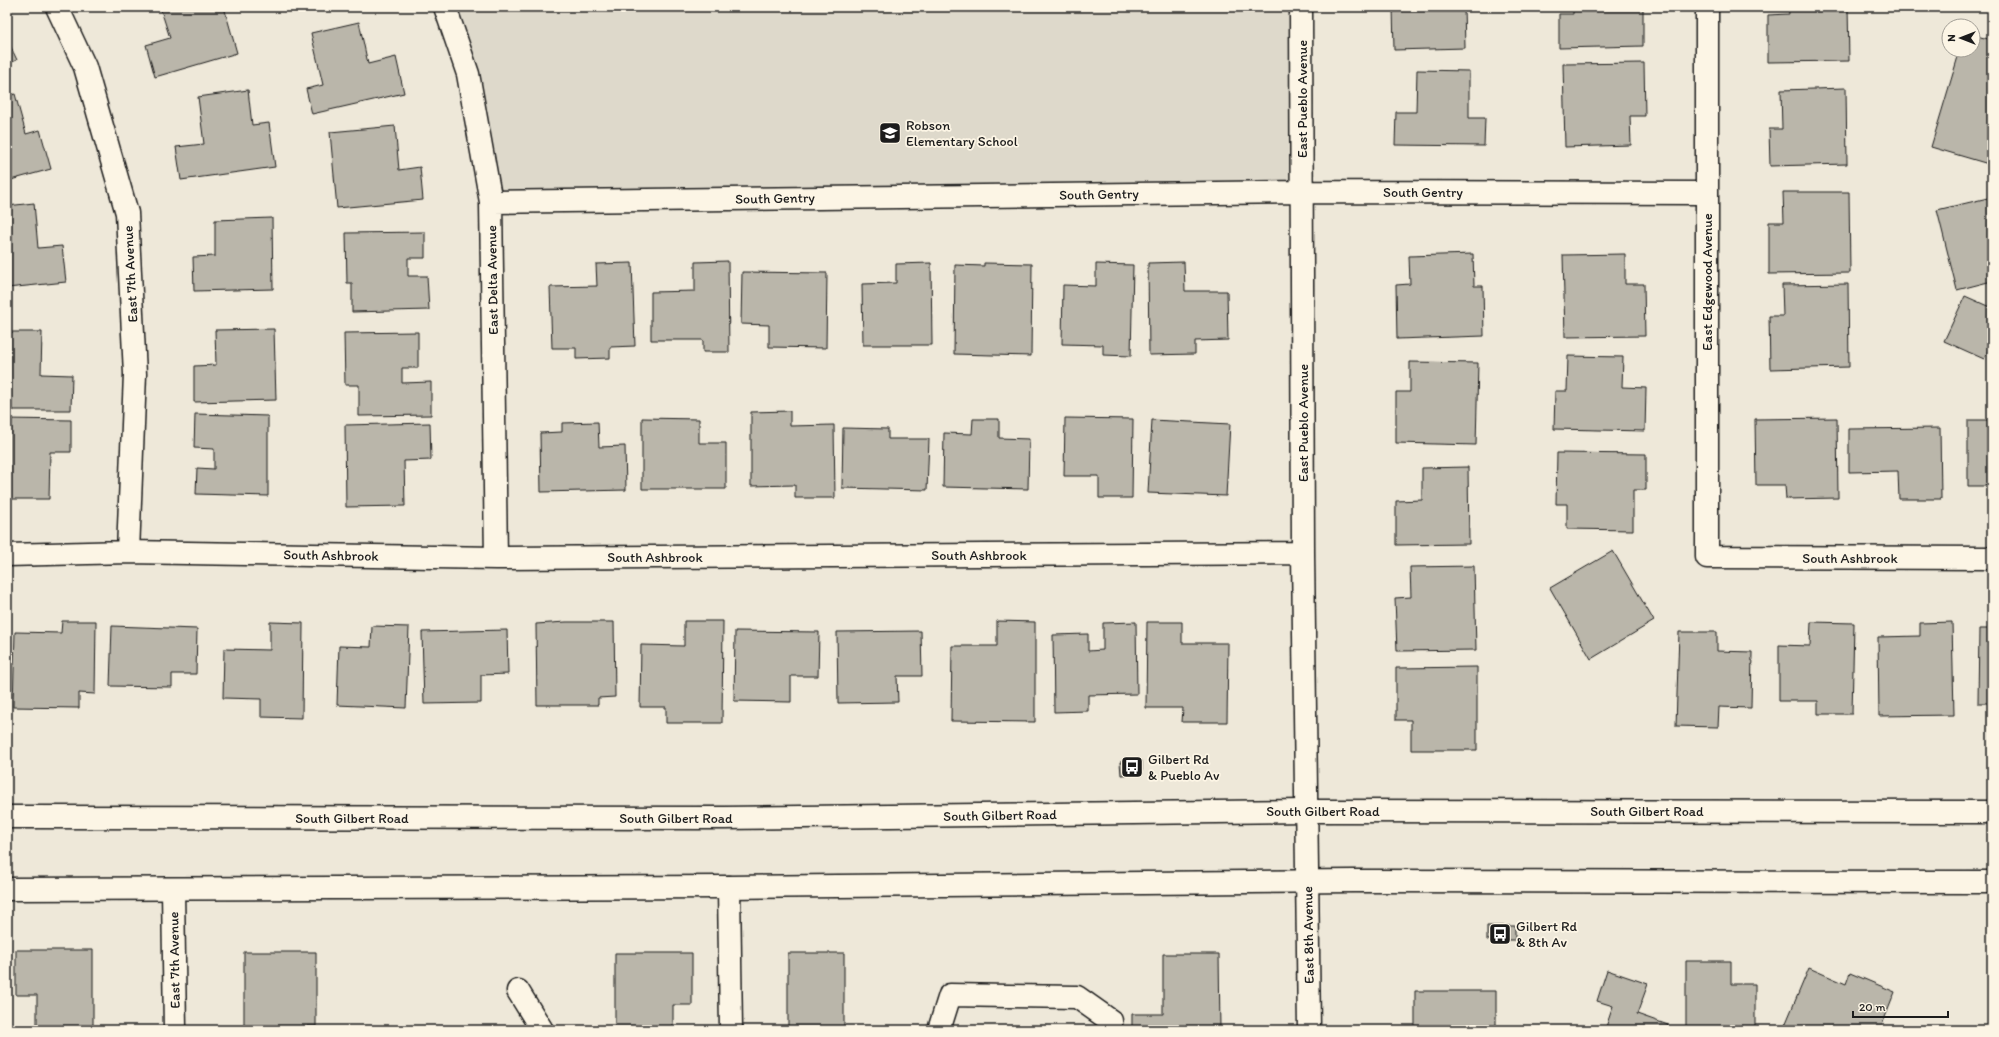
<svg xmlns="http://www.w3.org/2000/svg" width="1999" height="1037" viewBox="0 0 1999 1037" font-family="Itim,sans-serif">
	<rect width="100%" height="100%" fill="#eee8d9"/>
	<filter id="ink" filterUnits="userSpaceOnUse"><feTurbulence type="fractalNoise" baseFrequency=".025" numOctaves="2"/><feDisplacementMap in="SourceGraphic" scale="8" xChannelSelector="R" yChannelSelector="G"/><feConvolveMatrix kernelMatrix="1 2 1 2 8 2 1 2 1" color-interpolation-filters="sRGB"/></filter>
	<g filter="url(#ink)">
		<path fill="#ded9cb" d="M445 7H1302V192L491 202Z"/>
		<path fill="#bab6aa" stroke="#1c1c1c" d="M160 7H224L237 53 155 77 146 45 170 38Z
			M1393 7H1464L1465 48 1394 50Z
			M1573 7H1643V46L1559 48V14H1573Z
			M1788 7H1848L1849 61 1768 62V15L1789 14Z
			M359 22 368 64 396 57 404 93 312 114 306 89 323 85 311 33Z
			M1973 35 1992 40V165L1931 147 1960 50H1973Z
			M7 39 17 60 7 64Z
			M1644 63 1645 116H1630L1631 145 1565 147 1563 64Z
			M1417 70 1469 71V118H1485L1484 146 1395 145 1396 112H1416Z
			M1846 88 1847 164 1770 166 1769 129H1782L1781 90Z
			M248 90 252 125 269 123 275 167 181 180 176 147 204 144 198 97Z
			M15 94 26 134 40 130 51 169 7 181V96Z
			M395 126 399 170 420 167 423 200 337 208 330 132Z
			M1783 192H1849L1850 273 1769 274V222H1784Z
			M1992 197V281L1957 290 1937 210Z
			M34 203 38 248 62 246 66 282 7 288V206Z
			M272 218 273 289 194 291 193 257 215 256V220Z
			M425 232V258H408V276H427L429 310 352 312V283H347L346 233Z
			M1473 254 1474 286H1483L1484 336 1397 339 1396 285 1410 284 1409 256Z
			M1625 254V284H1644L1645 336 1565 337 1563 255Z
			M728 261 729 352H703V340H651V292L695 291V262Z
			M1184 262 1185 291H1227L1228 340 1195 341V354L1149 355 1148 263Z
			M632 263 635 346 610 347V358L576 359V348H552L550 287 597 286 596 264Z
			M931 263 932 345H863L862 284 896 283V264Z
			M984 263 1032 264 1031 356 954 354 955 265 984 266Z
			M1096 264 1133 265 1131 356 1103 355V345L1062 344 1063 285 1096 286Z
			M742 272 827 273 826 348 769 347V325L741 324Z
			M1848 284 1849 367 1770 369 1769 316H1783L1782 285Z
			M1965 296 1992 308V342L1984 359 1944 341Z
			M274 329 276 400 194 402V366L216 365 215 330Z
			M7 332H42L41 374 72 375 71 410H7Z
			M418 332V368H402V383L431 382V415L359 416V385H345L344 333Z
			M1568 356 1623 357 1622 387 1646 388 1645 431 1554 429 1555 391H1567Z
			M1410 362 1478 363 1476 445 1396 443V392H1410Z
			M790 411V426L834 425 835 498H795V485L751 486V412Z
			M195 414 268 416V496L196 494 197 468 214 469V449L194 448Z
			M642 418 699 419V443H726V489H642Z
			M1065 418 1133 419 1132 498H1099V476H1064Z
			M1837 418 1838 498 1786 499 1785 485H1756L1755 419Z
			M7 419 71 420V452H50L49 499H7Z
			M973 419H999V438L1029 439 1028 489 943 487 944 433 972 434Z
			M1152 420 1230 424 1226 496 1148 493Z
			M1968 420H1992V486H1968Z
			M598 422 599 447 625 446 626 490 541 492 540 433 562 432V423Z
			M430 423 431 460 404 461 405 506 346 507 345 425Z
			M843 428 888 429V439H929L927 490 842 488Z
			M1940 428 1941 499H1899L1898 471 1849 472V429Z
			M1557 453 1646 454V490H1633V530L1567 529V504H1556Z
			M1468 467 1469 544 1396 545V501L1422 500V468Z
			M1613 551 1654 621 1591 659 1550 588Z
			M1474 566 1476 650 1397 651 1395 598 1411 597 1410 567Z
			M62 621H96L95 694 79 693V708L13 707 15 632 61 633Z
			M684 621H723L722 723H666V707H640L641 645 684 646Z
			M997 621 1035 622V722L951 721 952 646H997Z
			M270 622 303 623 302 718 261 717V699L223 698 224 649 270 650Z
			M566 622H614L615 697 598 698V705H537L536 624Z
			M1136 622 1137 694 1088 695V711L1054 712 1053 635 1088 634V651L1103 650V623Z
			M1147 622H1182V643H1228L1227 722H1182L1183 708H1146Z
			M1811 622 1854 623 1852 714H1818V701H1779V645L1810 646Z
			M1952 622 1954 715 1879 716 1878 637 1920 636V623Z
			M112 626 197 629 196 674H172V687L110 686Z
			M372 626 409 627 406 708 337 705 339 646 371 647Z
			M1979 629H1992V703H1978Z
			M507 630 508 674 481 675V703L424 704 422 632Z
			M735 631 819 632 818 676H791V702L734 701Z
			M921 631 922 676H897L898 702 838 703 837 632Z
			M1679 632H1717V651L1752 652 1751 708 1719 707 1718 727 1676 726Z
			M1477 667V750H1411V720H1396V668Z
			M1142 761V774L1121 775 1120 762Z
			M1487 926H1515V940H1487Z
			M16 950H93V1030H37V995H16Z
			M244 952H316V1026H307V1030H244Z
			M615 953H692V1005H673V1030H615Z
			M788 953H844V1030H788Z
			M1163 954H1219L1220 1030H1132V1014H1163Z
			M1686 961H1731V984H1755V1030H1686Z
			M1809 968 1846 984 1850 973 1895 992 1880 1030H1783Z
			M1607 970 1648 984 1637 1014 1668 1025 1666 1030H1605L1613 1006 1597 1001Z
			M1415 991H1496V1030H1415Z"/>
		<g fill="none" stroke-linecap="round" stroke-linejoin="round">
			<g stroke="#1c1c1c" stroke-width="25">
				<path id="minor" d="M57 7 85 67 127 213 135 374 128 552
					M445 7 468 74 491 202 496 558
					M1301 7 1303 553 1309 1030
					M1707 7V557L1992 558
					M491 202 1302 192 1706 193
					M7 555 128 552 496 558 1303 553
					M729 887 731 1030
					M173 889 175 1030
					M518 991 542 1030
					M939 1030 950 995 1077 997 1111 1021V1030"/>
			</g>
			<g stroke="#1c1c1c" stroke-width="25">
				<path id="major" d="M7 817 724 818 1306 811 1992 812
					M7 889 729 887 1354 881 1992 882"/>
			</g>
			<use href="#minor" stroke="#fcf5e5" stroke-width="22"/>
			<use href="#major" stroke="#fcf5e5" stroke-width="22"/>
		</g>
	</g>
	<defs>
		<g id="school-square" transform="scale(1.15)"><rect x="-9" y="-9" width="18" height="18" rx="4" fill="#1c1c1c" stroke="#fcf5e5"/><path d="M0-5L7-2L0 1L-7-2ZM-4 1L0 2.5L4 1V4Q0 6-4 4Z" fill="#fff"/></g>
		<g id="bus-square" transform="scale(1.15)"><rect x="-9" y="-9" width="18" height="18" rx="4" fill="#1c1c1c" stroke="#fcf5e5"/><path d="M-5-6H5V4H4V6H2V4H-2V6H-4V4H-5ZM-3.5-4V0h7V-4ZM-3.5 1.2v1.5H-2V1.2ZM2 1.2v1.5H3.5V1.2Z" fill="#fff"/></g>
	</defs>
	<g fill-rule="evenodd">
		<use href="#school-square" x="890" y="133"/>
		<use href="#bus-square" x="1132" y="767"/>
		<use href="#bus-square" x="1500" y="934"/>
	</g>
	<g text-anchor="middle" stroke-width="3.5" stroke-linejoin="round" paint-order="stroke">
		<g font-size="14" fill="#1c1c1c" stroke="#fcf5e5">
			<text transform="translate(1302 99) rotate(-90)" y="5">East Pueblo Avenue</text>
			<text x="1423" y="197">South Gentry</text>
			<text transform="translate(1099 194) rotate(-1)" y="5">South Gentry</text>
			<text transform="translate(775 198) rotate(-1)" y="5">South Gentry</text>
			<text transform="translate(130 274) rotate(-93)" y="5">East 7th Avenue</text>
			<text transform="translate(492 280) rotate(-91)" y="5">East Delta Avenue</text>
			<text transform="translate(1707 282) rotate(-90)" y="5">East Edgewood Avenue</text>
			<text transform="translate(1303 423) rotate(-90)" y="5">East Pueblo Avenue</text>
			<text transform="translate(331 555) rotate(1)" y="5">South Ashbrook</text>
			<text x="979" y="560">South Ashbrook</text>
			<text x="655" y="562">South Ashbrook</text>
			<text x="1850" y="563">South Ashbrook</text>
			<text x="1323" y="816">South Gilbert Road</text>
			<text x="1647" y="816">South Gilbert Road</text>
			<text transform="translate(1000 815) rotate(-1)" y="5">South Gilbert Road</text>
			<text x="352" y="823">South Gilbert Road</text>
			<text x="676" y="823">South Gilbert Road</text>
			<text transform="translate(1308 935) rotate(-91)" y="5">East 8th Avenue</text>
			<text transform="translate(174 960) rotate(-91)" y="5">East 7th Avenue</text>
		</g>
		<g font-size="14" fill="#1c1c1c" stroke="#fcf5e5" text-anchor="start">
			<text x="906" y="130">Robson<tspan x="906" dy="16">Elementary School</tspan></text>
			<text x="1148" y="764">Gilbert Rd<tspan x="1148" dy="16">&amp; Pueblo Av</tspan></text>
			<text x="1516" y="931">Gilbert Rd<tspan x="1516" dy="16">&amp; 8th Av</tspan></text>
		</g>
	</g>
	<rect width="1999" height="1037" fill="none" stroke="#fcf5e5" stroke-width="24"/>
	<rect x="12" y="12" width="1975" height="1013" fill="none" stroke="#1c1c1c" stroke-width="1.5" filter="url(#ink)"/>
	<g transform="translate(1961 38) rotate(270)"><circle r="19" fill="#fcf5e5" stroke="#a29e95"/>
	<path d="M0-3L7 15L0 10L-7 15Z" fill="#1c1c1c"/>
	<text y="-6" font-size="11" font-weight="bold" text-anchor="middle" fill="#1c1c1c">N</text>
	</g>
	<path d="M1853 1011v6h95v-6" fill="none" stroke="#1c1c1c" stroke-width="2"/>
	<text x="1859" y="1011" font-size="12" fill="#1c1c1c" stroke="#fcf5e5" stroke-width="3" paint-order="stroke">20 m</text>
</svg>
